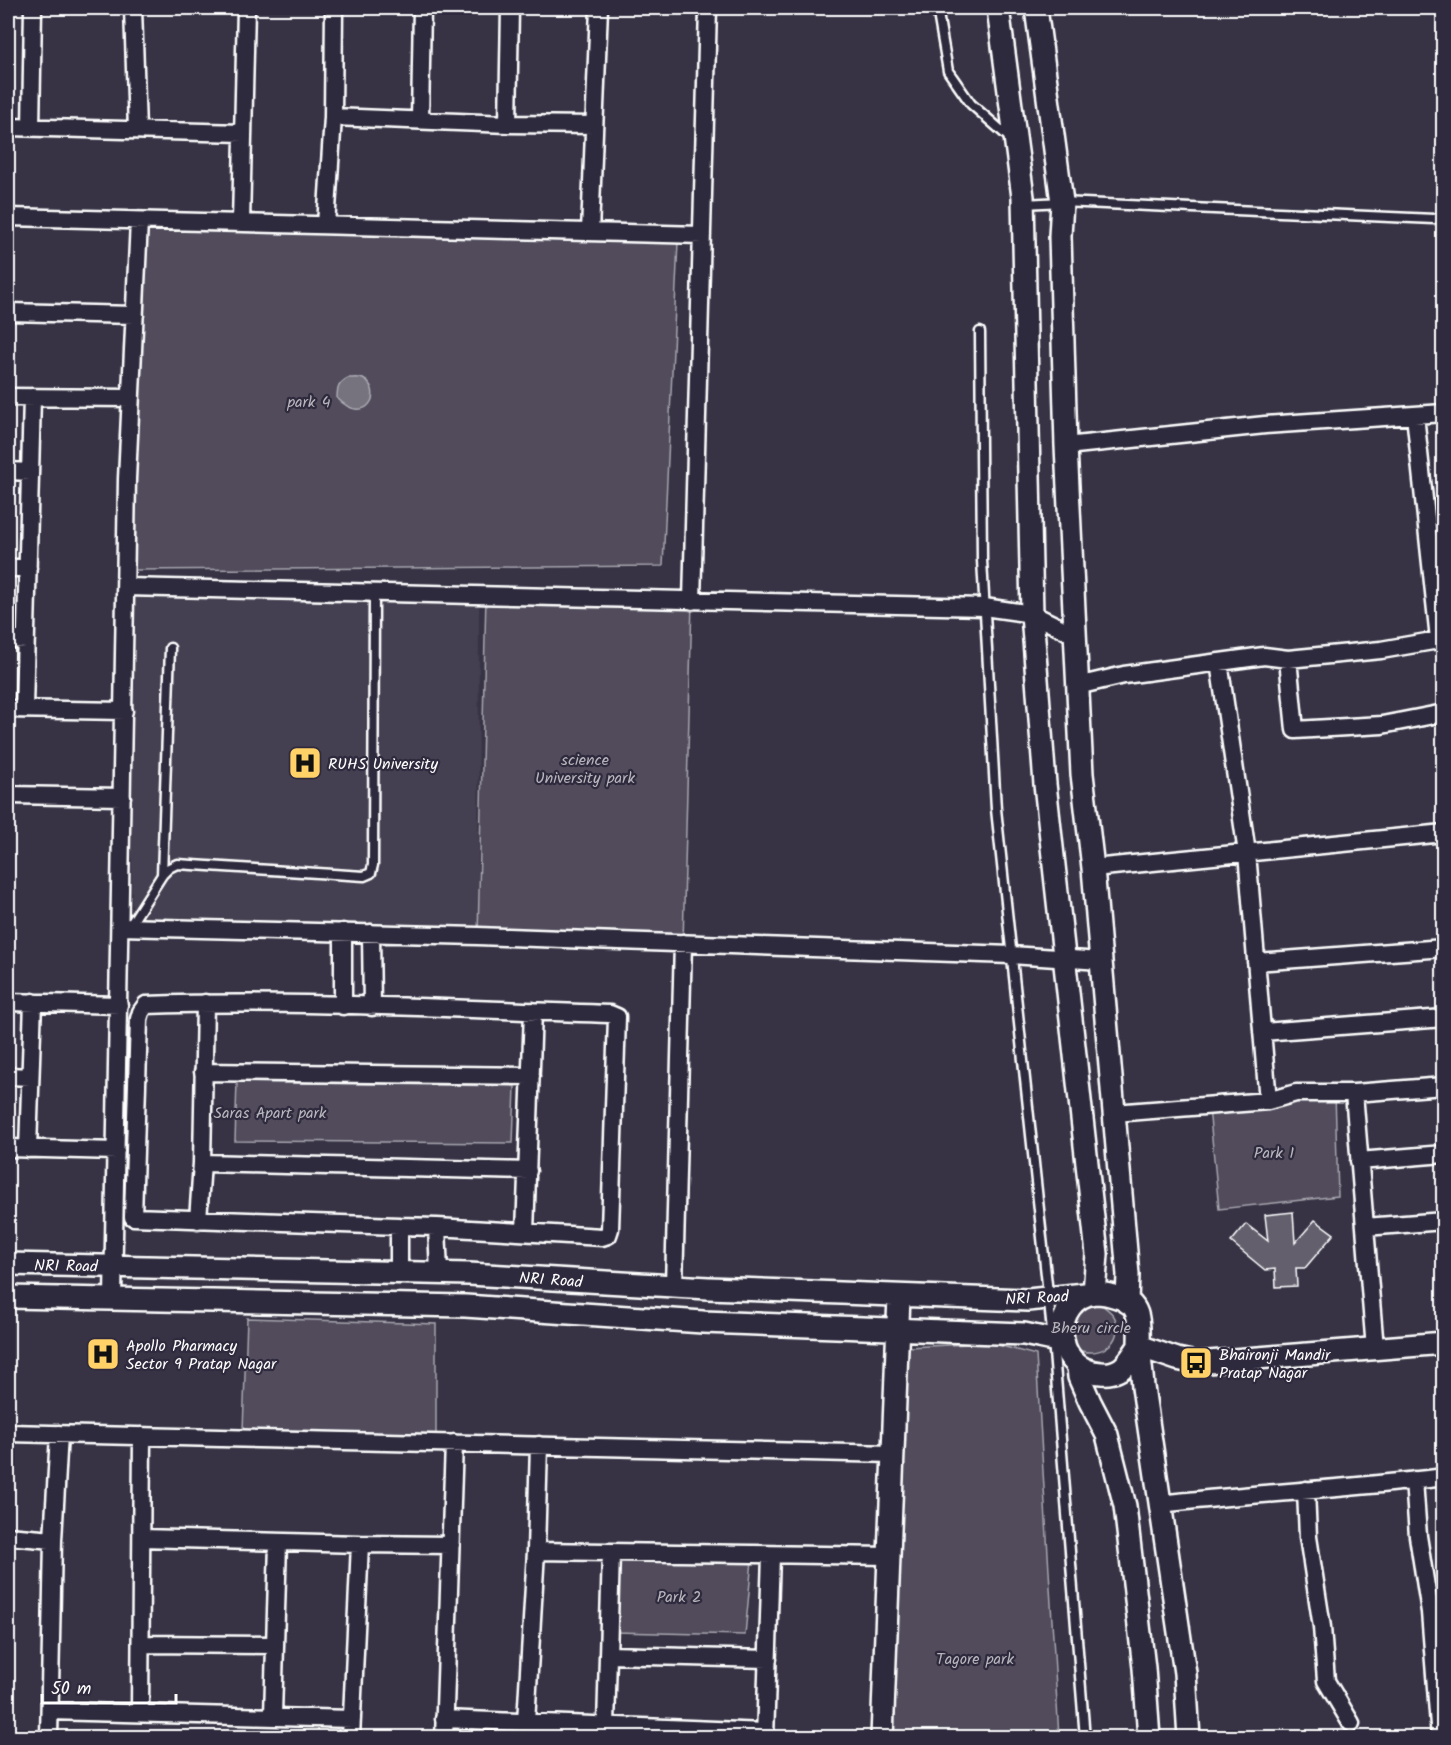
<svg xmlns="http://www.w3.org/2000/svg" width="1451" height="1745" viewBox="0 0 1451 1745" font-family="Kalam,sans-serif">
	<rect width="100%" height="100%" fill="#373345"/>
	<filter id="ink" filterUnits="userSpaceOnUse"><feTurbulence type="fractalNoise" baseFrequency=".0167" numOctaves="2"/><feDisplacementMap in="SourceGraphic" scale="12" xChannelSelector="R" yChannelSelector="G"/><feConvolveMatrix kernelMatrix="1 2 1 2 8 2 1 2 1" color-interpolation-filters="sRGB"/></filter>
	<g filter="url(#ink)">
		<path fill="#444051" d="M131 596 479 603 478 936 132 923Z"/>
		<path fill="#514c5c" stroke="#a8a6ae" stroke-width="1.5" d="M145 230 678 242 663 566 133 570Z
			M486 595 692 601 683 943 478 936Z
			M237 1082 515 1086 513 1143 235 1141Z
			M1335 1093 1338 1196 1219 1209 1209 1108Z
			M1097 1301C1102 1306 1112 1311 1115 1318 1125 1344 1097 1360 1074 1348L1068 1318 1076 1306Z
			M247 1318 436 1324V1436L243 1431Z
			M990 1343 1036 1355 1059 1737 893 1738 908 1347Z
			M611 1557 752 1560 745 1635 614 1632Z"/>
		<path fill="#76737f" stroke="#adabb2" stroke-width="1.5" d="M348 378C353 378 359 377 363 379 385 390 367 428 337 398 337 387 339 383 348 378Z"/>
		<path fill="#635f6d" stroke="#fff" stroke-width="1.5" d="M1293 1212 1295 1243 1315 1220 1334 1234 1305 1268H1296L1297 1286 1276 1287 1275 1269 1265 1270 1231 1242 1246 1224 1268 1241 1265 1215Z"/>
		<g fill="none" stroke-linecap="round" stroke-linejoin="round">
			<g stroke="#fff" stroke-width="13">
				<path id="service" d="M937 8 948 71 971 104 1011 139
					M1024 204 1062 202 1434 219 1444 216
					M980 332 982 560 996 809 1053 1340 1085 1738
					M162 875 170 648
					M129 927 162 875 169 868 177 864 364 876 371 873 373 865 374 593"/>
			</g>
			<g stroke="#fff" stroke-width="21">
				<path id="minor" d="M133 8 137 130
					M510 8 508 124 594 125
					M333 117 334 8
					M420 120 422 8
					M8 127 243 133
					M31 128 33 8
					M8 217 702 235
					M241 223 246 8
					M326 225 333 117 508 124
					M590 232 599 8
					M8 312 135 315
					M8 397 131 398
					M1415 415 1439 639
					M1066 446 1265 425 1444 413
					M8 471 30 472
					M8 568H28
					M126 587 984 607 1032 614 1075 635
					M692 601 708 8
					M8 639 26 640
					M1288 659 1295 730 1382 725 1444 713
					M1077 686 1124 675 1264 656 1288 659 1381 650 1444 639
					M8 709 124 711
					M24 709 32 397
					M8 795 122 797
					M1093 868 1444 833
					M120 927 478 936 1011 955 1101 961
					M371 933 372 1007
					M1256 962 1444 948
					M8 1002 119 1005
					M343 1006V932
					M1262 1032 1444 1018
					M203 1072 531 1076
					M8 1076 30 1077
					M1268 1101 1296 1093H1354
					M1114 1113 1268 1101 1247 853 1219 662
					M8 1148 116 1151
					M28 1149 33 1002
					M1359 1161 1444 1154
					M202 1163 528 1171
					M198 1220 202 1163 205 1003
					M399 1226 437 1227
					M1365 1227 1444 1221
					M525 1232 533 1011
					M399 1272V1226L133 1217 139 1019 141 1012 146 1005C301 1000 456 1009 610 1014L617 1017 610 1229 608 1235 602 1237 437 1227 439 1273
					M674 1286 683 943
					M113 1299 127 479 139 221
					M1375 1349 1354 1093 1444 1086
					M8 1433 893 1454
					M539 1445 536 1551 889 1556
					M1414 1480 1418 1536 1430 1612 1440 1738
					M1306 1490 1308 1537 1322 1627 1326 1681 1351 1723
					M1160 1504C1255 1493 1350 1489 1444 1477
					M8 1536 53 1540
					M142 1538 360 1544
					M141 1644 274 1645
					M608 1655 768 1659
					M50 1711 352 1719
					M140 1713 142 1436
					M273 1715 278 1543
					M444 1719 765 1732
					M526 1722 536 1551
					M606 1725 611 1553
					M49 1738 53 1540 59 1434
					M351 1738 360 1544 451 1545
					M444 1738 454 1443
					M765 1738 771 1555"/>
			</g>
			<g stroke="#fff" stroke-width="26">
				<path id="tertiary" d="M998 8 1023 197 1032 614 1045 784 1097 1254 1094 1293
					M1036 8 1062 202 1060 236 1066 446 1082 774 1093 868 1128 1275 1127 1302
					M8 1264 469 1274 708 1288 1028 1300 1094 1293
					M8 1297 465 1306 703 1322 1024 1334 1062 1342
					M1139 1346C1134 1353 1129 1362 1122 1368 1117 1372 1108 1374 1101 1373 1050 1370 1051 1298 1095 1293 1101 1293 1111 1295 1117 1297 1143 1303 1139 1327 1139 1346 1140 1359 1142 1373 1143 1387L1185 1673 1189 1738
					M1139 1346 1177 1359 1196 1363 1444 1343
					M1078 1366 1079 1377 1090 1402 1107 1435 1125 1506 1144 1668 1149 1738
					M882 1738 899 1296"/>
			</g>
			<use href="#service" stroke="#2f2a3d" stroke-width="8"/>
			<use href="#minor" stroke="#2f2a3d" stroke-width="16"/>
			<use href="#tertiary" stroke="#2f2a3d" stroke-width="21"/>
		</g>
	</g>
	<defs>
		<g id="hospital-square" transform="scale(1.725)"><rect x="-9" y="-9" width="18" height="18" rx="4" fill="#ffd166" stroke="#2f2a3d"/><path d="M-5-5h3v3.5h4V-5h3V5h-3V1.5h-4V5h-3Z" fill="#111"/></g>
		<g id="bus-square" transform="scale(1.725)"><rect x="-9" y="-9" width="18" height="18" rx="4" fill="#ffd166" stroke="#2f2a3d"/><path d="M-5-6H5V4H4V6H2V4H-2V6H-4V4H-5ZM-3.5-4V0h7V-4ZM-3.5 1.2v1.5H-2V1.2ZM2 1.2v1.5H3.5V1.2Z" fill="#111"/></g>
	</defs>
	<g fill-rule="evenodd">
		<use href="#hospital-square" x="305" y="763"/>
		<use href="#hospital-square" x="103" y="1354"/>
		<use href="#bus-square" x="1196" y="1363"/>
	</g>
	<g text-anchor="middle" stroke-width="4.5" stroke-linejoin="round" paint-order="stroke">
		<g font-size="16" fill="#b9b7be" stroke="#2f2a3d">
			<text x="309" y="407">park 4</text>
			<text x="585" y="765">science<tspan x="585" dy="18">University park</tspan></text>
			<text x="270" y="1118">Saras Apart park</text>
			<text x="1274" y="1158">Park 1</text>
			<text x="1091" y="1333">Bheru circle</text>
			<text x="679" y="1602">Park 2</text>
			<text x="975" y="1664">Tagore park</text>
		</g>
		<g font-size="16" fill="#fff" stroke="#2f2a3d" text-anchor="start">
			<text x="328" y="769">RUHS University</text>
			<text x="126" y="1351">Apollo Pharmacy<tspan x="126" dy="18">Sector 9 Pratap Nagar</tspan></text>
			<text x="1219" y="1360">Bhaironji Mandir<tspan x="1219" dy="18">Pratap Nagar</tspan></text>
		</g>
		<g font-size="16" fill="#fff" stroke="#2f2a3d">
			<text transform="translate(66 1265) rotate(1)" y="6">NRI Road</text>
			<text transform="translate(551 1279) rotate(4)" y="6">NRI Road</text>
			<text transform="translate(1037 1297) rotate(-3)" y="6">NRI Road</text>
		</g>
	</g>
	<rect width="1451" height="1745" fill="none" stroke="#2f2a3d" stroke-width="30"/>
	<rect x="15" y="15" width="1421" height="1715" fill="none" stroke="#fff" stroke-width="2" filter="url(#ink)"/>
	<path d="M42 1694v9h134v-9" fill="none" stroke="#ffffff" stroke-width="3"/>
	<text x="51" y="1694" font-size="18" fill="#ffffff" stroke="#2f2a3d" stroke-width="4.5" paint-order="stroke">50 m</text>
</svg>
